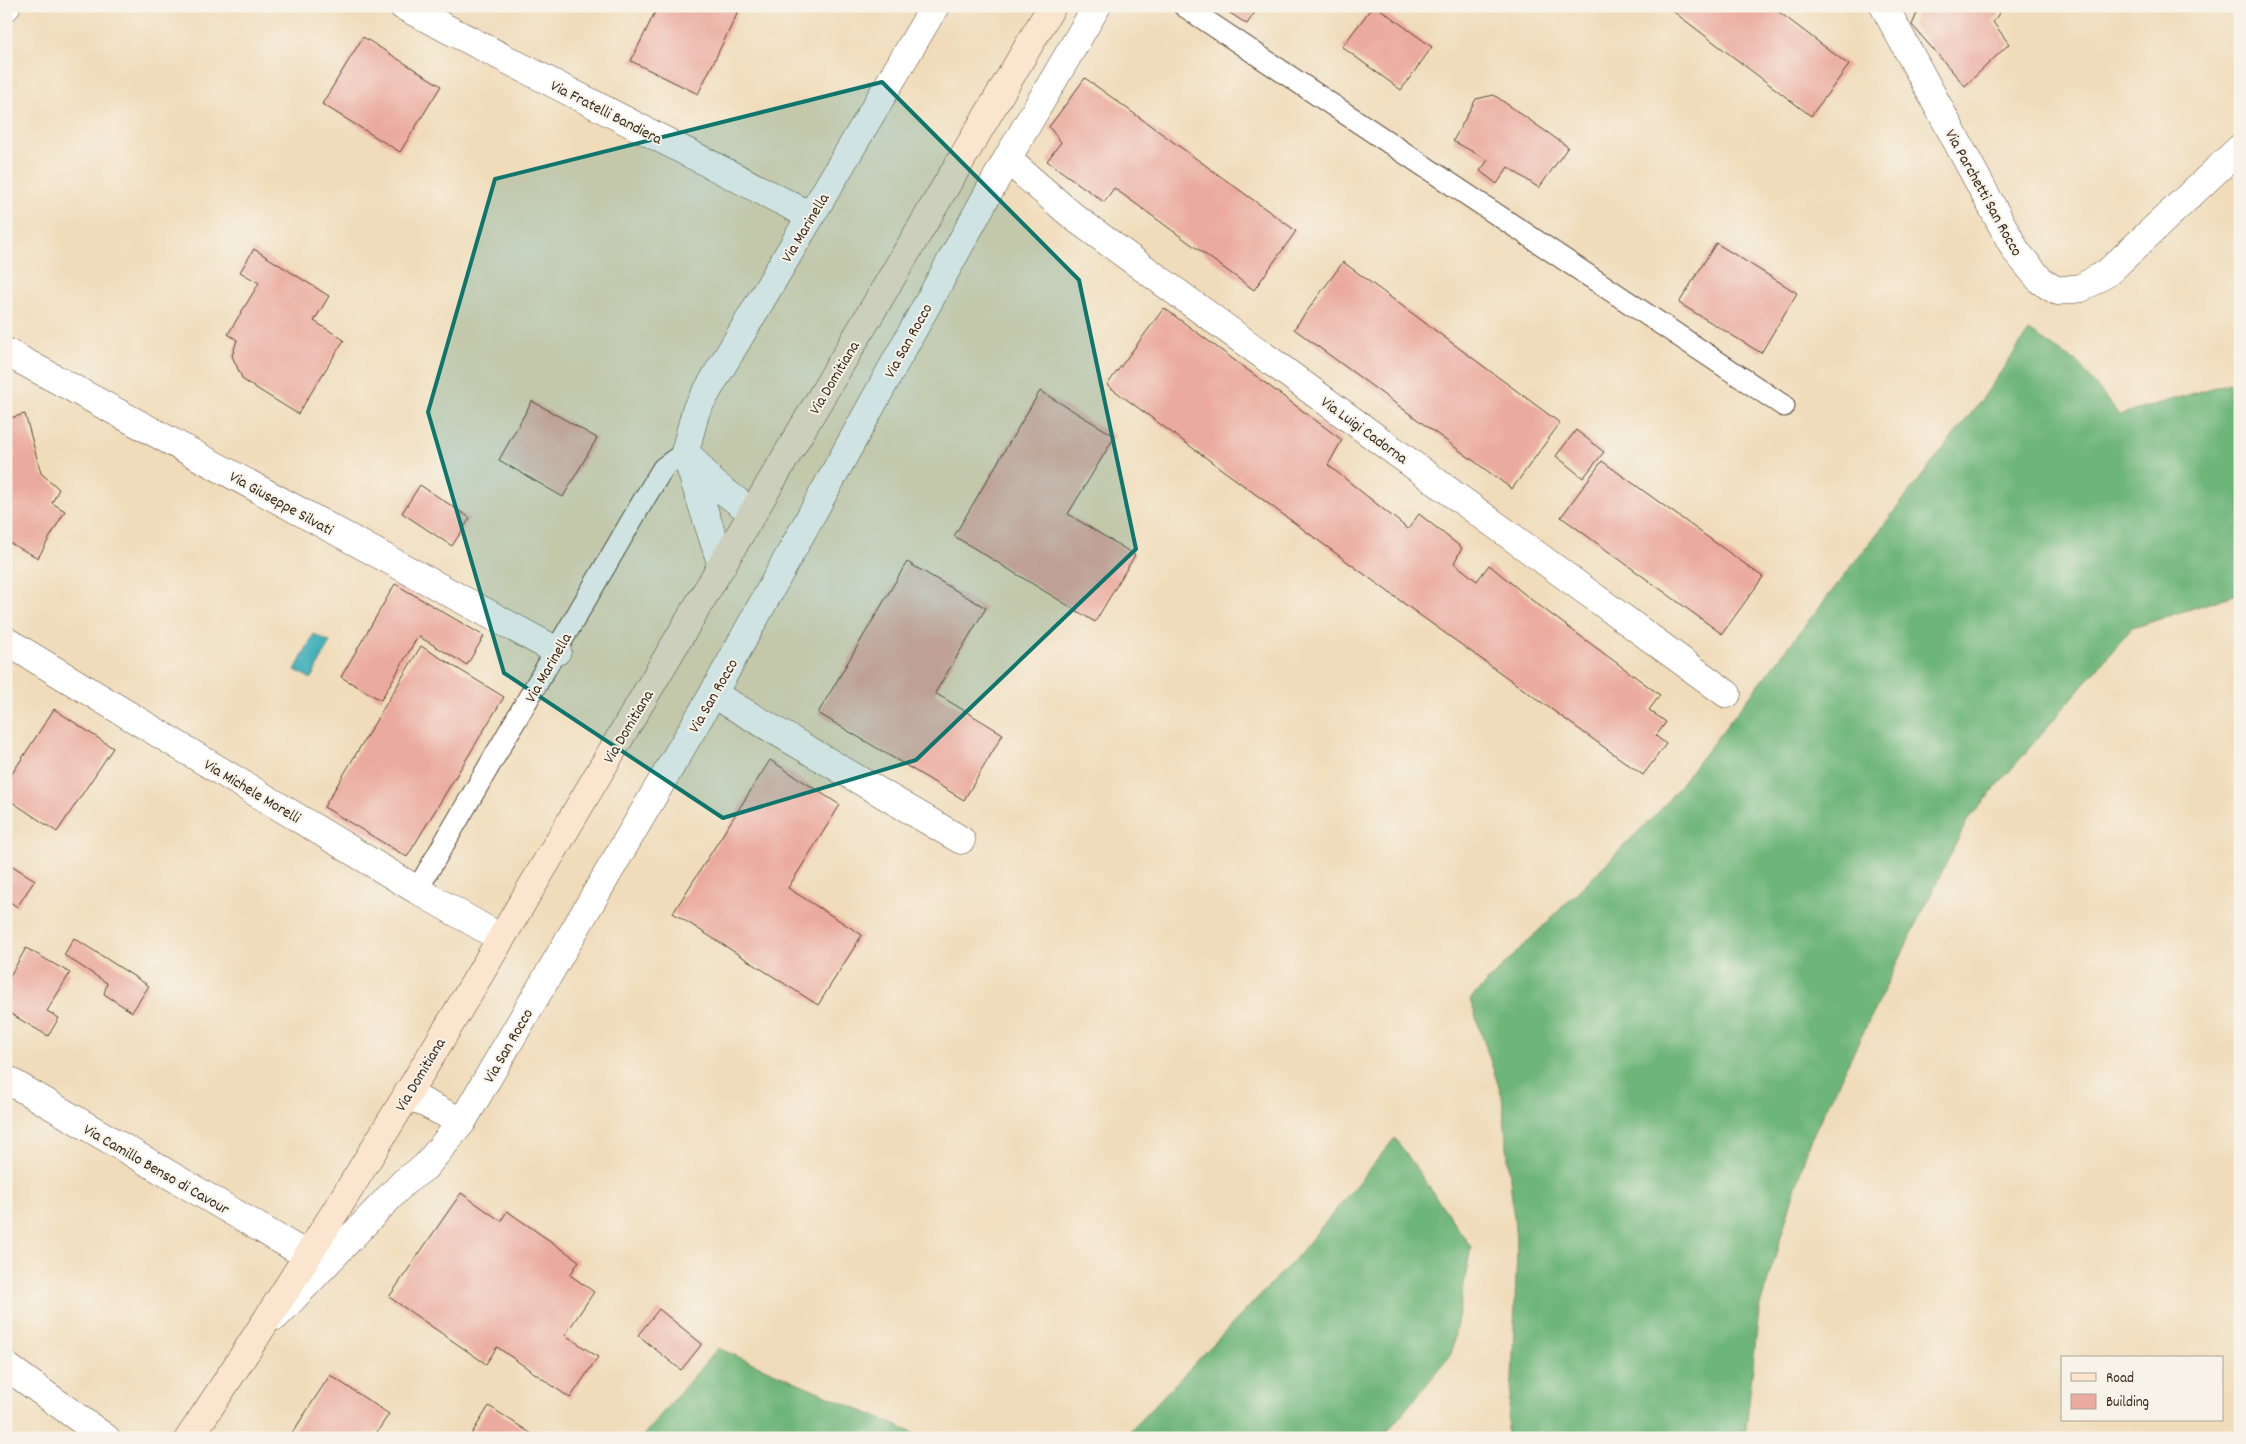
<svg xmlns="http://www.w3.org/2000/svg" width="2246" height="1444" viewBox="0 0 2246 1444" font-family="Dekko,sans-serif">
	<rect width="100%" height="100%" fill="#f7f3e8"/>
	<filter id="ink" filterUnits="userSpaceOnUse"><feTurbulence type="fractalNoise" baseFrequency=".02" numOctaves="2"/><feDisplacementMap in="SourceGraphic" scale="10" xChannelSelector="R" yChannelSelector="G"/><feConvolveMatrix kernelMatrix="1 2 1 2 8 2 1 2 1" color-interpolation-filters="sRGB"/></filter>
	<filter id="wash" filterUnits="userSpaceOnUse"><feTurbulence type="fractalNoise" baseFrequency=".0096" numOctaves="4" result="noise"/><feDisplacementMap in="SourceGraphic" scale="20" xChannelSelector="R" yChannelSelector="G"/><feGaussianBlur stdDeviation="1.12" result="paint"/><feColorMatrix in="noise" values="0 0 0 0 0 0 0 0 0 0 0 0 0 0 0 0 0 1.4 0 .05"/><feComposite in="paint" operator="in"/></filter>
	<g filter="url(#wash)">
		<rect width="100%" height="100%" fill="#f0dcba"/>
		<path fill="#6eb57a" stroke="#54704c" d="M2029 331 2079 364 2119 415 2240 380V593L2132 628 1967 821 1809 1143 1759 1310 1745 1438H1506L1512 1380 1517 1250 1502 1096 1470 999 1662 808 1980 402Z
			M1395 1138 1471 1247 1451 1355 1382 1438H1123L1295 1259Z
			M718 1348 925 1438H641Z"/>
		<path fill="#3daeb7" stroke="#3c6c6a" d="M314 634 330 642 311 679 295 670Z"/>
		<g id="blocks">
			<path fill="#ebaa9f" d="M658 6H741L698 94 631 61Z
				M1219 6H1259L1247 24Z
				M1373 6H1376L1432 47 1401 90 1342 47Z
				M1666 6H1771L1849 65 1811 116Z
				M1920 6H1994L2000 12 1993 22 2009 44 1965 86 1912 25Z
				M363 37 441 86 400 152 322 104Z
				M1085 78 1296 231 1254 290 1114 188 1104 202 1047 161 1061 142 1049 127Z
				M1494 95 1568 147 1539 188 1508 167 1497 184 1480 171 1488 160 1453 141 1476 99Z
				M1716 243 1797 293 1761 353 1679 303Z
				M254 249 329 296 314 321 344 340 298 414 243 380 232 356 237 340 228 334 259 283 240 272Z
				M1343 262 1560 423 1512 489 1294 329Z
				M1164 308 1342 440 1328 465 1408 529 1419 514 1462 548 1454 563 1477 581 1489 565 1533 601 1660 695 1649 710 1666 722 1656 736 1666 744 1643 775 1417 613 1107 385Z
				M1040 391 1115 436 1068 514 1135 555 1095 622 954 536Z
				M532 401 597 438 563 497 499 460Z
				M25 414 41 473 59 489 52 503 65 511 38 558 6 541V419Z
				M1576 430 1604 452 1583 478 1556 456Z
				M1602 461 1763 577 1722 634 1561 517Z
				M420 485 470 518 452 546 402 513Z
				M907 562 986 608 935 693 1003 734 964 800 818 713Z
				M395 584 484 636 467 665 418 636 381 700 341 677Z
				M421 646 504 697 407 857 324 807Z
				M54 709 113 748 57 832 6 798V783Z
				M770 760 840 805 788 888 862 935 818 1005 673 913Z
				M6 862 35 880 17 907 9 901 6 906Z
				M74 938 149 986 132 1012 104 994 107 983 64 955Z
				M26 948 70 973 47 1011 59 1018 48 1036 6 1011V983Z
				M461 1193 501 1221 507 1211 579 1261 570 1275 594 1292 565 1335 598 1357 570 1398 497 1347 486 1364 389 1297Z
				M659 1309 702 1344 681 1370 638 1335Z
				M330 1375 389 1414 373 1438H289Z
				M489 1406 538 1438H469Z"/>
		</g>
	</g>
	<g filter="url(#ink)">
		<use href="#blocks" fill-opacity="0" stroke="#564535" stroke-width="1"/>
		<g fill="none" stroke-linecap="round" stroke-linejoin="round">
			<g stroke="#564535" stroke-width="23">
				<path id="lane" d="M1184 6 1784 406
					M417 890 643 501 663 468 685 452"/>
			</g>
			<g stroke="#564535" stroke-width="29">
				<path id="street" d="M403 6 811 216
					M1884 6 2016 251 2041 281 2057 291 2081 288 2107 273 2240 148
					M6 7V6
					M1007 159 1075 218 1727 694
					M6 352 557 651
					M693 460 713 483 753 513
					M722 566 685 452 696 410 935 6
					M6 641 417 890 501 938
					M713 694 961 840
					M6 1079 308 1256
					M407 1094 462 1122
					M276 1316 404 1182 425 1167 462 1122 713 694 1007 159 1097 6
					M6 1366 106 1438"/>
			</g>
			<g stroke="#564535" stroke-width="29">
				<path id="secondary" d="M189 1438C334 1222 467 997 599 773 750 517 901 262 1052 6"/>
			</g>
			<use href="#lane" stroke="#fff" stroke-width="21"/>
			<use href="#street" stroke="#fff" stroke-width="28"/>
			<use href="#secondary" stroke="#fce5cf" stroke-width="28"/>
		</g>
	</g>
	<path fill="#0f766e" fill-opacity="0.2" stroke="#0f766e" stroke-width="4" stroke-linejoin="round" d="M882 82 1079 280 1136 549 916 760 723 818 504 673 428 412 495 179Z"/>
	<g text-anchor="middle" stroke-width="4" stroke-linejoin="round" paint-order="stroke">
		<g font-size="16" fill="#3b2a1e" stroke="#f7f3e8">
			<text transform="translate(607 111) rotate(27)" y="6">Via Fratelli Bandiera</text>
			<text transform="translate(1985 192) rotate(61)" y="6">Via Parchetti San Rocco</text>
			<text transform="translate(804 227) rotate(-59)" y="6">Via Marinella</text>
			<text transform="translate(907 340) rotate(-61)" y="6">Via San Rocco</text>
			<text transform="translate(833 377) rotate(-59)" y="6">Via Domitiana</text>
			<text transform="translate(1365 429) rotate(36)" y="6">Via Luigi Cadorna</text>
			<text transform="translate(282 502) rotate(29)" y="6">Via Giuseppe Silvati</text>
			<text transform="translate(547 667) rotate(-60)" y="6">Via Marinella</text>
			<text transform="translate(712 695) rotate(-60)" y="6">Via San Rocco</text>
			<text transform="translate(627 726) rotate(-59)" y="6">Via Domitiana</text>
			<text transform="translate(253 790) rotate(31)" y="6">Via Michele Morelli</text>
			<text transform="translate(507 1045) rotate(-60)" y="6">Via San Rocco</text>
			<text transform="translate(419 1074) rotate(-59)" y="6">Via Domitiana</text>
			<text transform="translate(157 1168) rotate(30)" y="6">Via Camillo Benso di Cavour</text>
		</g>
	</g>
	<rect width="2246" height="1444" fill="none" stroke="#f7f3e8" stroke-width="25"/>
	<rect x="2061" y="1356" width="162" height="65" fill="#f7f3e8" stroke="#aca397"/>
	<rect x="2071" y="1373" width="25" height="8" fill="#fce5cf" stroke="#aca397"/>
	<text x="2106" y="1382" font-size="15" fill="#3b2a1e">Road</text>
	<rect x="2071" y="1394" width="25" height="15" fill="#ebaa9f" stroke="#aca397"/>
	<text x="2106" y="1406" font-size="15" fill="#3b2a1e">Building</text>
</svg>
